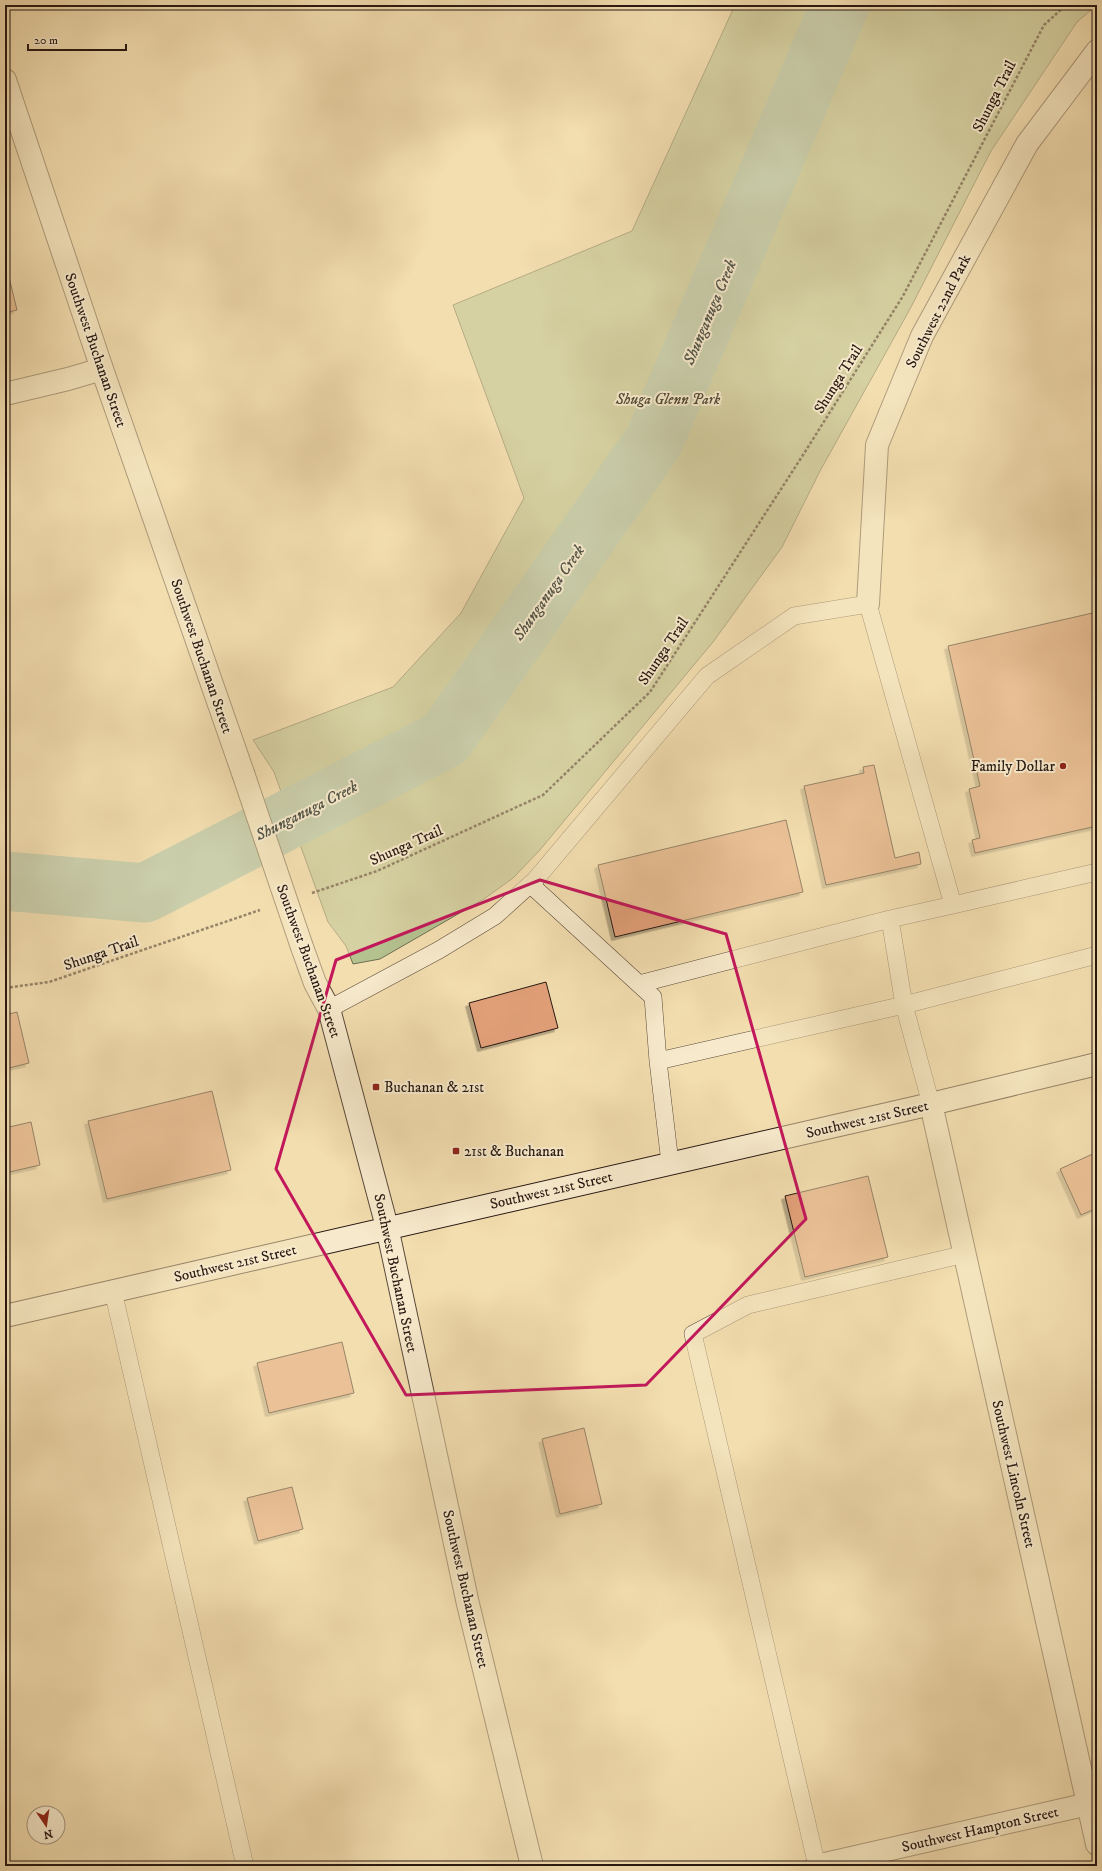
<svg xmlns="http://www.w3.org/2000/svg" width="1102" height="1871" viewBox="0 0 1102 1871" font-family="'IM FELL DW Pica',serif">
	<defs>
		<filter id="shadow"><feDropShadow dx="-3.5" dy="3.5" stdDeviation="0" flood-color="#0004"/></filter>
	</defs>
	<rect width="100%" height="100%" fill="#f3deb0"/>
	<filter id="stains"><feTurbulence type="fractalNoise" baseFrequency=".005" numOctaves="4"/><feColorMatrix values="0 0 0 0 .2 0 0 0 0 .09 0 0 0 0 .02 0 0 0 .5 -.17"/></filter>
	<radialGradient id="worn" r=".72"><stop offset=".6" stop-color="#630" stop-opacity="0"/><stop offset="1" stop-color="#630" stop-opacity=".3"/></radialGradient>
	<path fill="#b4c290" stroke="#6e6d51" d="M735 5H1097L1077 22 991 151 910 309 820 471 782 547 713 642 539 851 513 878 484 899 380 959 353 964 346 946 328 922 274 772 253 740 393 687 461 613 524 498 453 305 632 231Z"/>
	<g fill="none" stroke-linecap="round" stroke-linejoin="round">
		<path stroke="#9cbda6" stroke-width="59" d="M5 881 145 893 445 739 654 441 840 5"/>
	</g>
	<path fill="#e2a079" stroke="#271812" filter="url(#shadow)" d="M8 273 17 310 5 313V274Z
		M1097 612V826L975 853 972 840 980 838 969 789 980 786 948 646Z
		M874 765 895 858 919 852 921 864 826 885 804 786 864 773 863 767Z
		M786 820 803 892 615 937 598 865Z
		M546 982 558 1028 481 1048 469 1003Z
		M17 1012 29 1063 5 1069V1015Z
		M212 1091 231 1170 107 1199 88 1121Z
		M31 1122 40 1165 5 1173V1128Z
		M1097 1152V1208L1081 1215 1060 1169Z
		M868 1176 888 1257 805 1277 785 1196Z
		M342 1342 354 1393 269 1413 257 1363Z
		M584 1428 602 1504 560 1514 542 1439Z
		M292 1487 303 1529 258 1541 247 1498Z"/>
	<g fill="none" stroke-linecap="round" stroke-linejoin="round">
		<g stroke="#5a4a3a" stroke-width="18">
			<path id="lane" d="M530 884 653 997 658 1061
				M953 905 1097 872
				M639 984 890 919
				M329 1009 439 950 495 916 535 880 707 676 794 616 868 604 953 905 890 919 904 1005 658 1061 670 1163
				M931 1104 904 1005 1097 955
				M113 1291 245 1866
				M817 1866 693 1334 748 1305 965 1254"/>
		</g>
		<g stroke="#5a4a3a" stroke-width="24">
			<path id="street" d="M5 80 102 369 243 773
				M5 394 68 379 102 369
				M868 604 877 445 922 336 1027 144 1097 51
				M302 947 315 983 329 1009 387 1227 468 1604 532 1866
				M931 1104 1097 1844
				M816 1866 1097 1802"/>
		</g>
		<g stroke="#271812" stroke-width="24">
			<path id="secondary" d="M5 1316 931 1104 1097 1064"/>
		</g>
		<path stroke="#271812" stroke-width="2.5" stroke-dasharray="3 2" stroke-linecap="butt" d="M312 893 377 871 543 795 650 692 803 455 903 296 1044 25 1066 5
			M5 988 49 982 260 910"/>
		<use href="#lane" stroke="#f7eacc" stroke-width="17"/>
		<use href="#street" stroke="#f7eacc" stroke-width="22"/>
		<use href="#secondary" stroke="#f7eacc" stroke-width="22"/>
		<g stroke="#5a4a3a" stroke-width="24" stroke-linecap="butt">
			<path id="street-bridge" d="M243 773 302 947"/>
		</g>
		<use href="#street-bridge" stroke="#f7eacc" stroke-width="22"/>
	</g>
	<path d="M0 0H1102V1871H0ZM540 880 726 934 806 1219 646 1385 406 1395 276 1169 336 960Z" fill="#f3deb0" fill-opacity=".55" fill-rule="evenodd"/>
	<path fill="none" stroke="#c2185b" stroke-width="3" stroke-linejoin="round" d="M540 880 726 934 806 1219 646 1385 406 1395 276 1169 336 960Z"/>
	<g fill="#8f2418" stroke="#f7eacc" stroke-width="1.5">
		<circle cx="1063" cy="766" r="4"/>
		<rect x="372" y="1083" width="8" height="8" rx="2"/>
		<rect x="452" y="1147" width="8" height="8" rx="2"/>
	</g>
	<g text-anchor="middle" stroke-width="4" stroke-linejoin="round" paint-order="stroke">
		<g font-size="15" fill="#271812" stroke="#f7eacc">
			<text transform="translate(994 96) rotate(-63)" y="5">Shunga Trail</text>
			<text transform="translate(938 311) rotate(-63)" y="5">Southwest 22nd Park</text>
			<text transform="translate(96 350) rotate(71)" y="5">Southwest Buchanan Street</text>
			<text transform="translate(838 379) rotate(-58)" y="5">Shunga Trail</text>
			<text transform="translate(663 651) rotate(-56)" y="5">Shunga Trail</text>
			<text transform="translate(202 656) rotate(71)" y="5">Southwest Buchanan Street</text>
			<text transform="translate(406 845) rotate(-24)" y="5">Shunga Trail</text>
			<text transform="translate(101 953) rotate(-19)" y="5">Shunga Trail</text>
			<text transform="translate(309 961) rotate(70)" y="5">Southwest Buchanan Street</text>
			<text transform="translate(867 1119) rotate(-13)" y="5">Southwest 21st Street</text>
			<text transform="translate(551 1190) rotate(-13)" y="5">Southwest 21st Street</text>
			<text transform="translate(235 1263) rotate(-13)" y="5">Southwest 21st Street</text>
			<text transform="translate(396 1273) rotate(78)" y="5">Southwest Buchanan Street</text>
			<text transform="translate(1014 1474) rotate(77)" y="5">Southwest Lincoln Street</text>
			<text transform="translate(466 1589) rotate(77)" y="5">Southwest Buchanan Street</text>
			<text transform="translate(980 1829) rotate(-13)" y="5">Southwest Hampton Street</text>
		</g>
		<g font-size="15" font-style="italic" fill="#514b38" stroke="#f7eacc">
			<text x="668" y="404">Shuga Glenn Park</text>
		</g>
		<g font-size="15" fill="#271812" stroke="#f7eacc" text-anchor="start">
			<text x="1055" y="771" text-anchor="end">Family Dollar</text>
			<text x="384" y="1092">Buchanan &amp; 21st</text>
			<text x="464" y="1156">21st &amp; Buchanan</text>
		</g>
		<g font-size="16" font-style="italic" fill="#505246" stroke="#f7eacc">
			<text transform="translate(709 312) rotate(-67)" y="6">Shunganuga Creek</text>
			<text transform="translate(548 592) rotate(-55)" y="6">Shunganuga Creek</text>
			<text transform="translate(306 810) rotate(-27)" y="6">Shunganuga Creek</text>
		</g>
	</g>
	<rect width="1102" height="1871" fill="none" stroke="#f3deb0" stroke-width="20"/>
	<rect x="6" y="6" width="1090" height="1859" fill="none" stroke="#271812" stroke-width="2"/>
	<rect x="10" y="10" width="1082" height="1851" fill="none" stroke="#271812"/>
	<g transform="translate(46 1825) rotate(167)"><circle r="19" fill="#f7eacc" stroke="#a49682"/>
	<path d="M0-3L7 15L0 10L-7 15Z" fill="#8f2418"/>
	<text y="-6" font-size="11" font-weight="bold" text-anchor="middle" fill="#271812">N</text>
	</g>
	<path d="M28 44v6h98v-6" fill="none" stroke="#271812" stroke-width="2"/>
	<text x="34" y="44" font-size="12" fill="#271812" stroke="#f7eacc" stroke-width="3" paint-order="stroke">20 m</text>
	<rect width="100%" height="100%" filter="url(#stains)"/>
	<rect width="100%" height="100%" fill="url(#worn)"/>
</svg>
